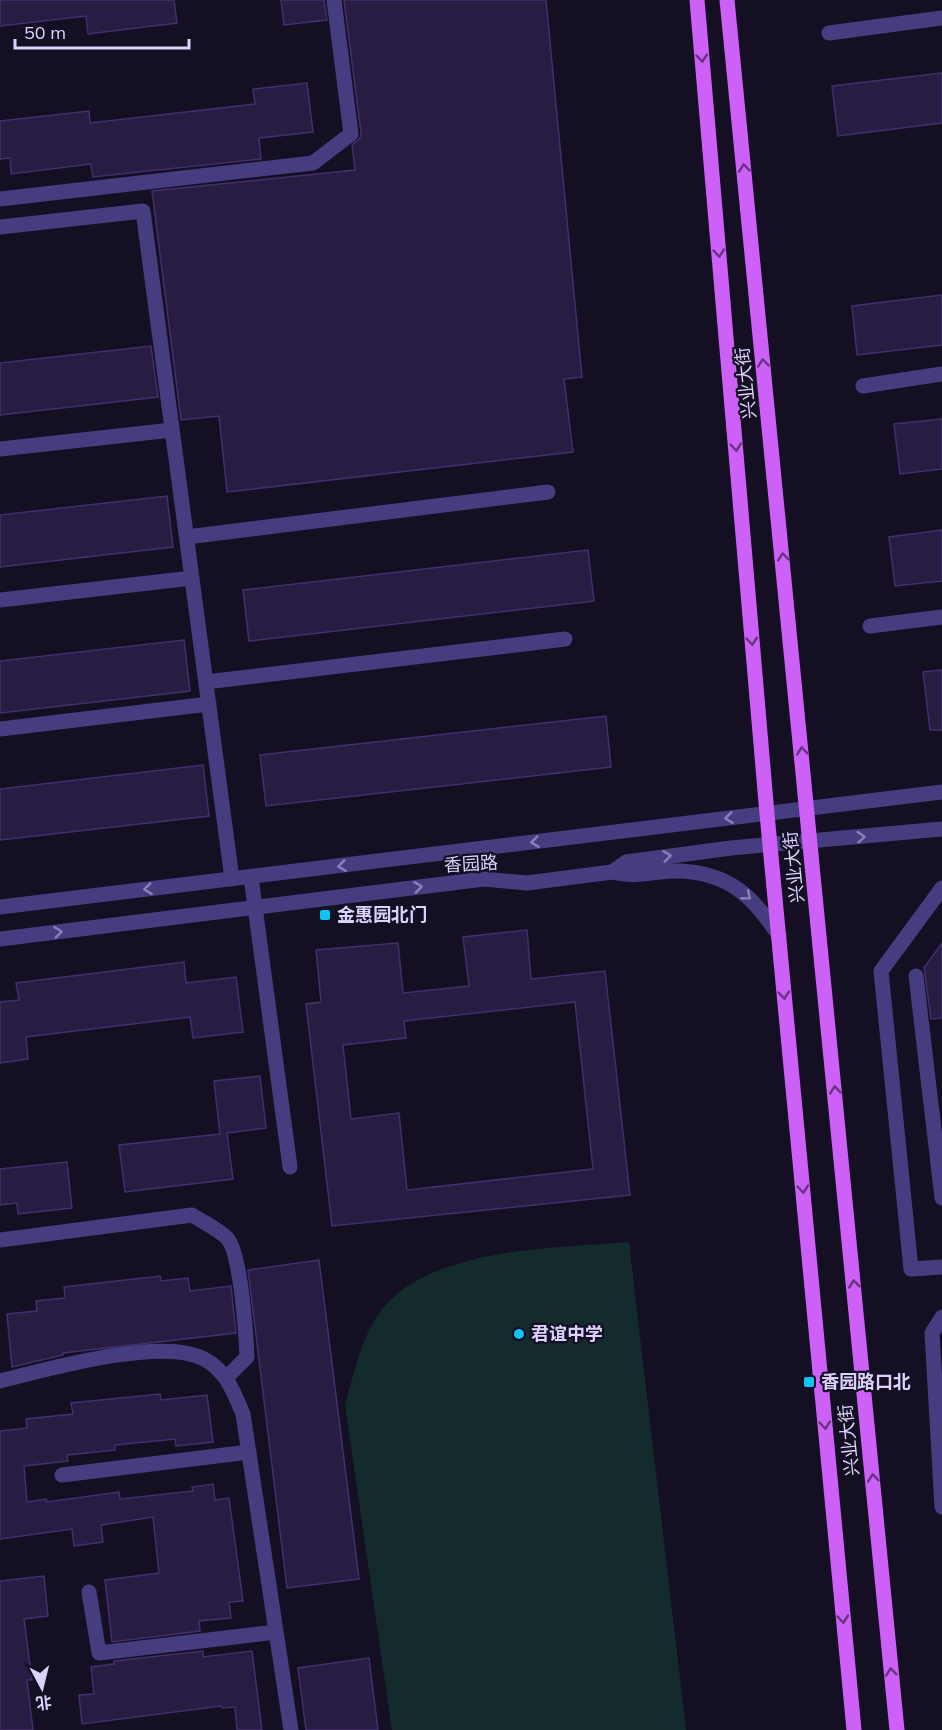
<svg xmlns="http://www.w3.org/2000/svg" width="942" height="1730" viewBox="0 0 942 1730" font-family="Mulish,'Noto Sans SC',sans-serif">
	<rect width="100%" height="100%" fill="#150f23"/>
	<path fill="#132b2d" d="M629 1242 686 1730H392L345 1405C353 1377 359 1348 373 1323 415 1246 552 1249 629 1242Z"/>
	<path fill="#281c43" stroke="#422f6e" stroke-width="1.5" fill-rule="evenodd" d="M0 0H174L177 23 88 34 86 16 0 26Z
		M281 0H324L327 20 284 25Z
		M344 0H546L582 377 564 379 573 452 227 492 219 416 181 420 152 191 355 170 352 145 360 138 361 133Z
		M942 73V123L838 136 832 86Z
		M307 83 313 132 259 138 261 159 93 177 91 164 11 174 10 158 0 159V121L89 111 90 123 255 104 253 89Z
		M942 295V345L857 355 852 306Z
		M151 346 158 397 0 415V363Z
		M942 419V469L900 474 894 424Z
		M167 496 173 547 0 567V515Z
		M942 530V581L895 586 889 537Z
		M588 550 594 601 249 641 243 590Z
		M184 640 190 691 0 713V661Z
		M942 670V730H930L923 672Z
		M606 716 611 767 266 806 260 755Z
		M203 765 209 816 0 840V789Z
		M527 930 531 979 605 971 630 1195 332 1226 306 1004 321 1002 316 950 398 943 403 993 469 986 463 937ZM575 1002 593 1169 407 1190 399 1113 351 1119 343 1045 406 1038 404 1021Z
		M942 943V1018L931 1019 924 968Z
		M184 962 186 983 236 977 243 1032 193 1038 190 1017 26 1037 28 1059 0 1063V1002L19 1000 16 983Z
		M260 1076 266 1128 227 1133 233 1179 125 1192 119 1145 220 1134 214 1081Z
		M67 1162 72 1208 18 1214 17 1203 0 1205V1169Z
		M319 1260 359 1579 287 1588 248 1270Z
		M160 1276 161 1281 188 1278 190 1291 231 1286 236 1333 63 1353V1355L12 1367 7 1314 37 1311 36 1301 65 1298 64 1287Z
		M160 1394 161 1400 207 1395 213 1442 176 1446 175 1439 115 1445V1450L67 1455 68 1461 24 1466 27 1502 46 1499 47 1502 119 1492 120 1499 193 1491 192 1487 213 1484 215 1500 229 1498 243 1601 229 1602 231 1618 199 1621 200 1631 112 1642 105 1580 159 1573 153 1517 101 1525 103 1542 74 1546 72 1529 0 1539V1431L27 1428 26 1419 73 1414 71 1403Z
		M44 1576 48 1616 24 1619 32 1680H27L33 1730H0V1581Z
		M203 1651V1657L252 1651 262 1730H237L235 1707 222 1708 221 1706 82 1724 79 1695 94 1694 91 1667 114 1664V1661Z
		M369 1658 378 1730H306L298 1668Z"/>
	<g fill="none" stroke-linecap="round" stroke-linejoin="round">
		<path stroke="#463d80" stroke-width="15" d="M829 33 942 18
			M0 199 313 163 351 134 334 0
			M0 227 143 211 232 879
			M863 386 942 374
			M0 449 172 430
			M187 537 548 492
			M0 600 192 578
			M870 626 942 617
			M206 682 565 639
			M0 729 209 704
			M612 872C639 879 654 870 680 871 729 873 754 897 779 936
			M251 877 290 1167
			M942 888 881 971 911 1269 942 1267
			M0 907 942 792
			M0 939 484 879 527 883 612 872 626 862 731 848 942 829
			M916 976 942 1198
			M0 1240 192 1215C203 1222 218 1229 227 1238 241 1253 246 1335 247 1357L226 1378
			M942 1317 932 1333 942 1507
			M0 1381C45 1370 163 1336 204 1359 226 1370 234 1393 243 1414L291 1730
			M62 1475 249 1452
			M89 1592 99 1653 276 1632"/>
		<path stroke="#cd60f7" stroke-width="15" d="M697 0 767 814 854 1730
			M727 0 897 1730"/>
	</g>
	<defs><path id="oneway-chevron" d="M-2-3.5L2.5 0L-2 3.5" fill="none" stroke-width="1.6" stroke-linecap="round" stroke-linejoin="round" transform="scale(1.5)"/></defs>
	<g stroke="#683382">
		<use href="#oneway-chevron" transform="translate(702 58) rotate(85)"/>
		<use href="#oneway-chevron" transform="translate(744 168) rotate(-96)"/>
		<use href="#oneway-chevron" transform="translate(719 253) rotate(85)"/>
		<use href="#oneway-chevron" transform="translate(763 363) rotate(-96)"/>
		<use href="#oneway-chevron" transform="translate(736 447) rotate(85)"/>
		<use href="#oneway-chevron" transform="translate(783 557) rotate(-96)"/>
		<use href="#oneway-chevron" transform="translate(752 641) rotate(85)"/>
		<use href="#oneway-chevron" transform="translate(802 751) rotate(-96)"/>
		<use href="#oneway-chevron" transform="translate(784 995) rotate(85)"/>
		<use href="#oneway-chevron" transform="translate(835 1090) rotate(-96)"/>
		<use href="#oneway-chevron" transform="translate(803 1189) rotate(85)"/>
		<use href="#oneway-chevron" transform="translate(854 1284) rotate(-96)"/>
		<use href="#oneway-chevron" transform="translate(825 1425) rotate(85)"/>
		<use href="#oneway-chevron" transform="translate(873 1478) rotate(-96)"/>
		<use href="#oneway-chevron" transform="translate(843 1619) rotate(85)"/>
		<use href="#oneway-chevron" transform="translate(891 1672) rotate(-96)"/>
	</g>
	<g stroke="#8a80b8">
		<use href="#oneway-chevron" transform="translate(729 818) rotate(173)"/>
		<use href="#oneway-chevron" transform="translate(861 837) rotate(-5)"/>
		<use href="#oneway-chevron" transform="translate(535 842) rotate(173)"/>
		<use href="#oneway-chevron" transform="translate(667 856) rotate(-7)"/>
		<use href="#oneway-chevron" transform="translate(342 866) rotate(173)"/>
		<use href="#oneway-chevron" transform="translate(418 887) rotate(-7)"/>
		<use href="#oneway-chevron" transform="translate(148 889) rotate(173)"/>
		<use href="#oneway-chevron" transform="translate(747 896) rotate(39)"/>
		<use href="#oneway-chevron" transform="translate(58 932) rotate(-7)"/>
	</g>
	<g fill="#0cc4f1" stroke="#150f23" stroke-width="2">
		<rect x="319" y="909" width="12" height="12" rx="3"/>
		<circle cx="519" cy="1334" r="6"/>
		<rect x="803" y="1376" width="12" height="12" rx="3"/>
	</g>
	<g text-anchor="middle" stroke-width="4.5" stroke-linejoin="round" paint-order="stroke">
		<g font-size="18" fill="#dcd3fd" stroke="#150f23">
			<text transform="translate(746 383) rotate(-96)" y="6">兴业大街</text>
			<text transform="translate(471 864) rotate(-3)" y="6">香园路</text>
			<text transform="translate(794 867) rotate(-96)" y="6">兴业大街</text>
			<text transform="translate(849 1440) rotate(-96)" y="6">兴业大街</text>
		</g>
		<g font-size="18" font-weight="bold" fill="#dcd3fd" stroke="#150f23" text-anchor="start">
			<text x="337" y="921">金惠园北门</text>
			<text x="531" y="1340">君谊中学</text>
			<text x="821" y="1388">香园路口北</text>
		</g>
	</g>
	<g transform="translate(42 1688) rotate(173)" stroke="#150f23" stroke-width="4.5" paint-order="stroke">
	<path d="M0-4.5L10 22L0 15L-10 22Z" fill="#dcd3fd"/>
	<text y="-9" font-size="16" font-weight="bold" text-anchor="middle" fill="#dcd3fd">北</text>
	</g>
	<path d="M15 39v9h174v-9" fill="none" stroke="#dcd3fd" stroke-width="3"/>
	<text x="24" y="39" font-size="18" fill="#dcd3fd" stroke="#150f23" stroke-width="4.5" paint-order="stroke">50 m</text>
</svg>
